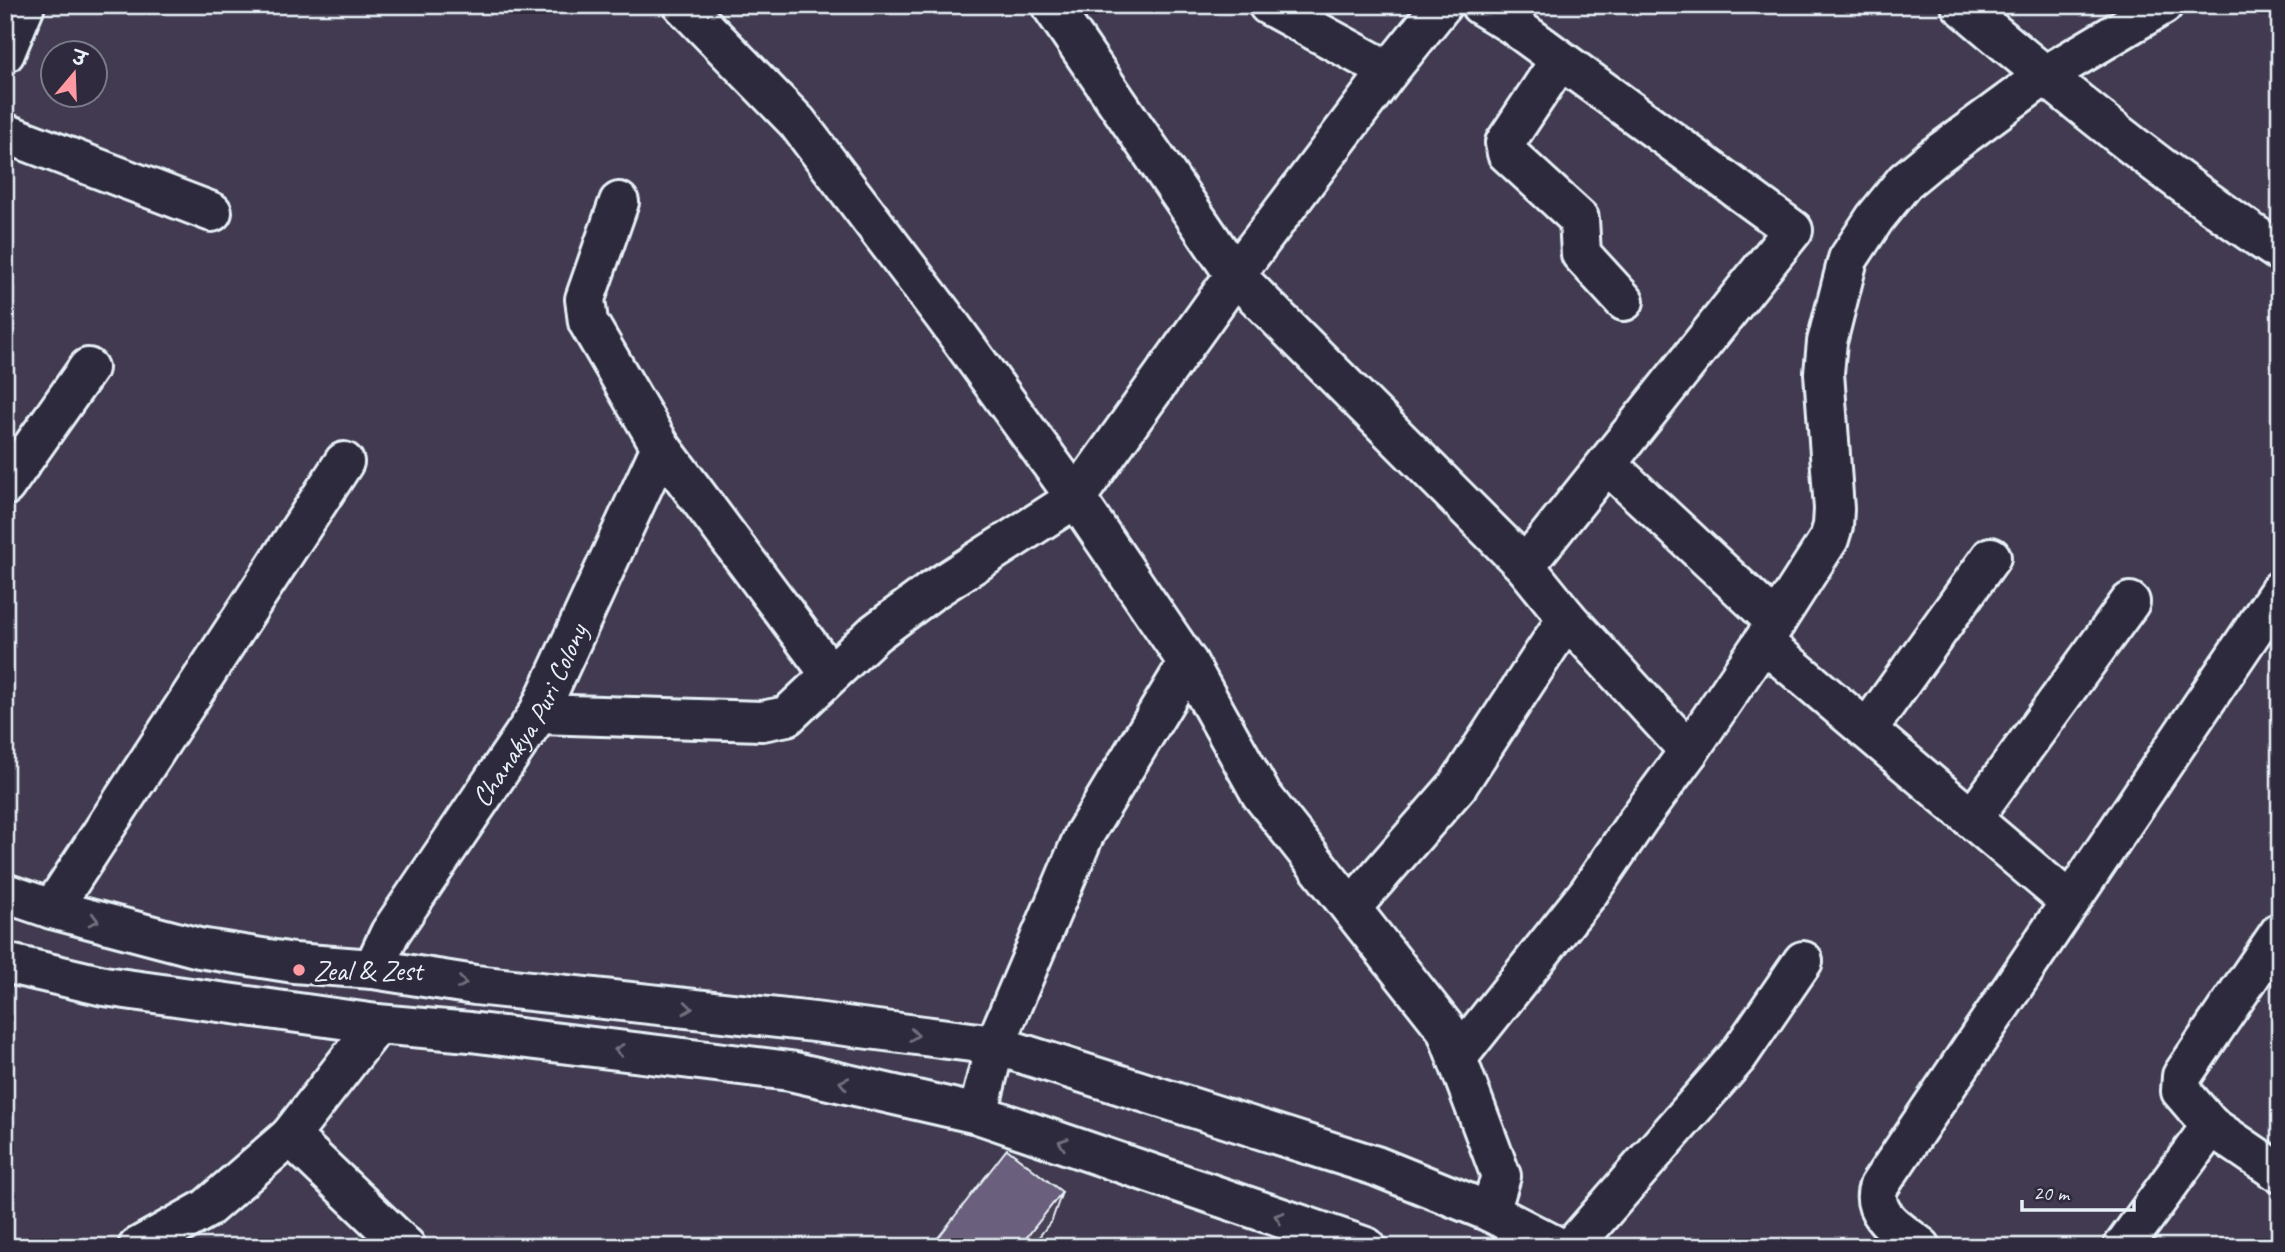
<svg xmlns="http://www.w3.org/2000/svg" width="2285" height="1252" viewBox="0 0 2285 1252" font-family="Caveat,'Playpen Sans Deva',sans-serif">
	<rect width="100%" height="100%" fill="#413a50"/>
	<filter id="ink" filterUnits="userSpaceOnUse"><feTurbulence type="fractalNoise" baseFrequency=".0143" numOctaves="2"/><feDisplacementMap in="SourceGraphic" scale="14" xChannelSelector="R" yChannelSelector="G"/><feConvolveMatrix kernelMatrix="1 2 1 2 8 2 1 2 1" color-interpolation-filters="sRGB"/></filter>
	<g filter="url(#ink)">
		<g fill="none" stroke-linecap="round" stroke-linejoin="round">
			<g stroke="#e8f1f8" stroke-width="44">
				<g id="minor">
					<path d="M683 5 797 122 944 316 1076 498 1188 663 1261 794 1446 1029 1501 1176 1490 1212"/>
					<path d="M1268 5 1389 71"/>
					<path d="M1442 5 1389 71 1235 275 1525 566 1567 618 1689 751"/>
					<path d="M1480 5 1513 25 1793 230 1525 566"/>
					<path d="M1961 5C2063 92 2168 177 2280 252"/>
					<path d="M5 53 25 5"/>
					<path d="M1560 60 1505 143 1507 153 1579 219 1581 254 1624 301"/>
					<path d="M5 133 212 212"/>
					<path d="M619 202 585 299 588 322 661 447 830 674"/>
					<path d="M1607 464 1776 622"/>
					<path d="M5 486 88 368"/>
					<path d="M1763 642 2070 902"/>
					<path d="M538 714 762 721 787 716 875 633 930 592 1076 498 1235 275 1051 5"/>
					<path d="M1867 730 1991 557"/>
					<path d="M1972 819 2130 602"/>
					<path d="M1351 908 1458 785 1567 618"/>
					<path d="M52 909 344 462"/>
					<path id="s1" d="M373 969 390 933 538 714 661 447"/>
					<path d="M377 1024 290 1136 406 1247"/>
					<path d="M1457 1058 1589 892 1638 820 1689 751 1763 642 1829 539 1833 526 1834 509 1824 373 1827 342 1848 259 1875 218 1905 181 1934 157 2044 76 2163 5"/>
					<path d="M978 1114 995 1045 1084 835 1188 663"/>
					<path d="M2211 1126 2181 1091 2182 1076 2280 932"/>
					<path d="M138 1247 206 1209 290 1136"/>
					<path d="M1572 1247 1738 1056 1803 961"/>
					<path d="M1921 1247C1902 1232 1868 1214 1879 1186L2280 590"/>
					<path d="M2123 1247 2211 1126 2280 1173"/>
				</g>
			</g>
			<g stroke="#e8f1f8" stroke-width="44">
				<path id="major" d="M5 893 52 909 199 948 294 963 373 969 475 985 814 1022 995 1045 1376 1166 1490 1212 1558 1247
					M5 963 104 986 377 1024 470 1032 790 1071 978 1114 1366 1247"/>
			</g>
			<use href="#minor" stroke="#2f2a3d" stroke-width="38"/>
			<use href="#major" stroke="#2f2a3d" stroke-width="38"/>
		</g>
		<path fill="#4a4256" stroke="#e8f1f8" stroke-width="2" d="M1062 1192 1052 1220 1031 1247H1019Z"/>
		<path fill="#6a5e7b" stroke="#e8f1f8" stroke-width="2" d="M1007 1149 1062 1192 1019 1247H931Z"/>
		<defs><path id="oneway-chevron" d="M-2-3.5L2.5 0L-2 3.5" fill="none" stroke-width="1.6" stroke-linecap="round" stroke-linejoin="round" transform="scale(1.75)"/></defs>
		<g stroke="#70707e">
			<use href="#oneway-chevron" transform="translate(94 920) rotate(15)"/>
			<use href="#oneway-chevron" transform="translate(462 983) rotate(9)"/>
			<use href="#oneway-chevron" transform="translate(688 1008) rotate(6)"/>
			<use href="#oneway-chevron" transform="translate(914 1035) rotate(7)"/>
			<use href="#oneway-chevron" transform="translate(619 1050) rotate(-173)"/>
			<use href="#oneway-chevron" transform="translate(844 1083) rotate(-167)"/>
			<use href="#oneway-chevron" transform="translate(1063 1143) rotate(-161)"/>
			<use href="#oneway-chevron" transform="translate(1279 1217) rotate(-161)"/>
		</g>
	</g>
	<circle fill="#ff9aa2" stroke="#2f2a3d" stroke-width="2.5" cx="299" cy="970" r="7"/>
	<g text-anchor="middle" stroke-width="7" stroke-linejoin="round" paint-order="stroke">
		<g font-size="28" fill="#e8f1f8" stroke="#2f2a3d">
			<text dy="10" stroke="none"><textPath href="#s1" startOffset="299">Chanakya Puri Colony</textPath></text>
		</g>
		<g font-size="28" fill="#e8f1f8" stroke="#2f2a3d" text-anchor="start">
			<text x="313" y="980">Zeal &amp; Zest</text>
		</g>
	</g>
	<rect width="2285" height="1252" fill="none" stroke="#2f2a3d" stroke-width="28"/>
	<rect x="14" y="14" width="2257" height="1224" fill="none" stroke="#e8f1f8" stroke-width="2.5" filter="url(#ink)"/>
	<g transform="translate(74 74) rotate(19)"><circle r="33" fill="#2f2a3d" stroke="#797a88" stroke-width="2"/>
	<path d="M0-5L12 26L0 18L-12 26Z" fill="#ff9aa2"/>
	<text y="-10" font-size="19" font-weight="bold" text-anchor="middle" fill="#e8f1f8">उ</text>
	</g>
	<path d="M2022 1200v10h112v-10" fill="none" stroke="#e8f1f8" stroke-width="3.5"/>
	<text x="2033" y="1200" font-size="21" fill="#e8f1f8" stroke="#2f2a3d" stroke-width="5" paint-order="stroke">20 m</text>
</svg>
